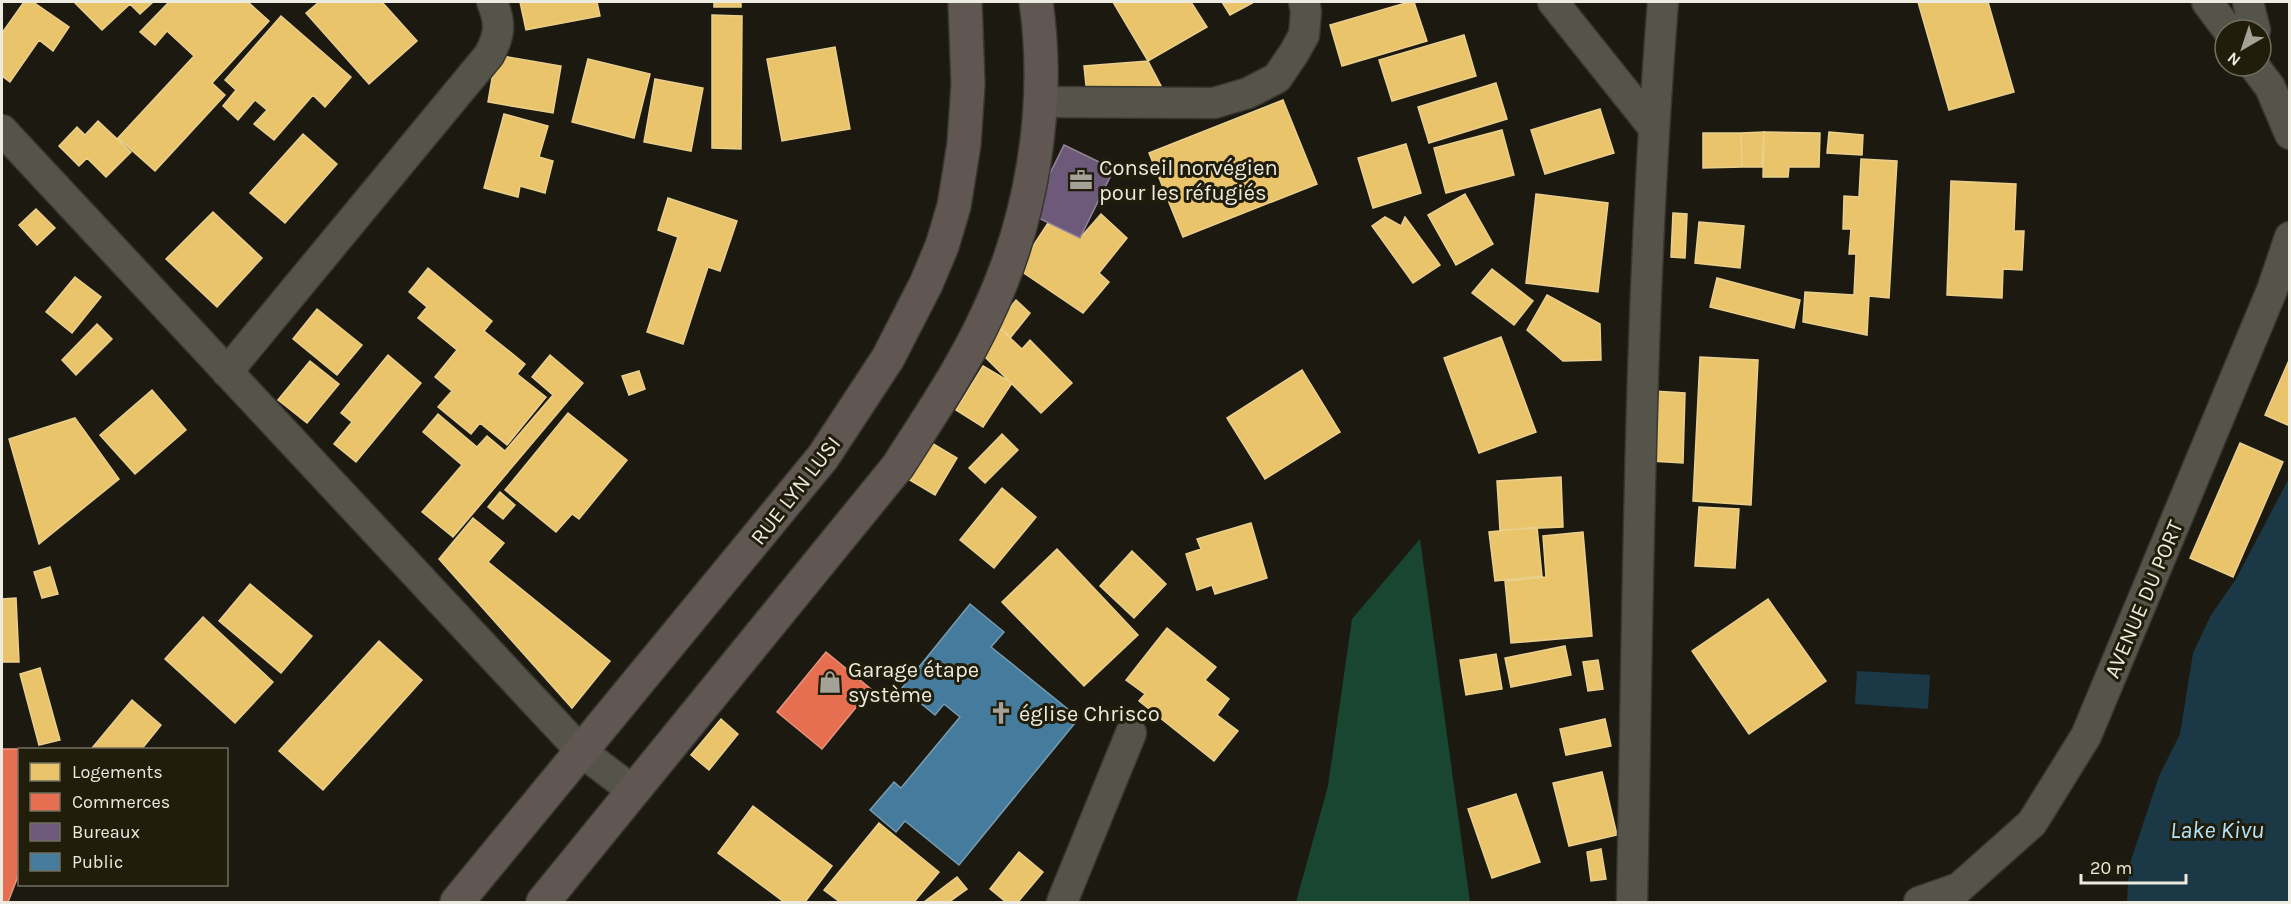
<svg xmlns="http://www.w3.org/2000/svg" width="2291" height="904" viewBox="0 0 2291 904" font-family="Karla,sans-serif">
	<rect width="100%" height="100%" fill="#1c1a10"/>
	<path fill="#184630" d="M1420 539 1470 902H1296L1328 786 1352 619Z"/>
	<path fill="#1a3845" d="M2289 478V902H2127L2129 866 2159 776 2180 734 2193 653 2211 615 2236 579Z
		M1857 671 1930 675 1928 709 1855 704Z"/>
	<path fill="#e9c46a" stroke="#eacf8d" stroke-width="1.5" d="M24 2H33L69 27 53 51 39 40 10 82 2 76V33Z
		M74 2H153L140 14 130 4 102 30Z
		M169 2H248L269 21 212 83 225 95 155 171 118 138 194 56 167 31 155 45 140 32Z
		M319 2H382L417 41 369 84 306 13Z
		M520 2H597L600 16 526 30Z
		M714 2H741V7H714Z
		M1113 2H1191L1207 27 1148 61Z
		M1222 2H1254L1230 15Z
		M1409 2H1414L1427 41 1342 66 1330 25Z
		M1918 2H1988L2014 92 1949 110Z
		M712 15 742 16 741 149 712 148Z
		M281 16 351 77 325 107 313 95 274 140 254 124 267 110 255 100 238 120 223 106 236 90 225 80Z
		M1464 35 1476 76 1392 101 1379 60Z
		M835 47 850 129 782 141 767 59Z
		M496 55 561 66 553 113 488 102Z
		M588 59 650 74 634 138 572 122Z
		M1148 61 1161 86 1087 95 1084 66Z
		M655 79 703 88 691 151 644 142Z
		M1496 83 1507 119 1429 143 1418 107Z
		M1283 100 1317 184 1183 237 1149 153Z
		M1600 109 1614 153 1545 174 1531 130Z
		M504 114 548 126 539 157 553 161 545 193 520 186 518 197 484 188Z
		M98 121 131 152 106 177 87 158 79 166 59 146 77 127 85 135Z
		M1502 130 1514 175 1446 193 1434 148Z
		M1764 132 1820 133 1819 167H1789L1788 177H1763Z
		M1764 132 1762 167H1742L1741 133Z
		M1829 132 1863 135 1862 155 1827 153Z
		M1703 133H1741L1742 167 1703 168Z
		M303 134 337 164 285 223 250 193Z
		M1406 144 1421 193 1373 208 1358 158Z
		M1861 159 1897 161 1889 298 1869 296 1867 335 1803 322 1805 292 1854 295 1856 254H1849L1851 229H1843L1844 196 1859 197Z
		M1951 181 2016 184 2014 231H2024L2022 270 2003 269 2002 298 1947 295Z
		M1465 194 1493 244 1456 265 1428 215Z
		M1536 194 1608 203 1598 292 1526 283Z
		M668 198 737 221 720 271 708 267 683 344 647 332 678 237 658 230Z
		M36 209 55 228 37 245 19 225Z
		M213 212 262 258 217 307 166 259Z
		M1673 213 1687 214 1685 258 1671 257Z
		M1101 214 1127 238 1099 273 1109 282 1083 313 1018 269 1048 223 1080 238Z
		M1385 217 1401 226 1405 217 1440 265 1413 283 1372 226Z
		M1699 222 1744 226 1740 268 1695 263Z
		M428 268 492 321 484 331 525 364 517 374 546 397 507 445 480 423 471 434 438 407 452 391 435 377 457 350 418 318 427 307 409 292Z
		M1492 269 1533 301 1514 325 1472 293Z
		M75 277 101 297 72 333 46 312Z
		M1717 278 1800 300 1794 328 1710 307Z
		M1547 295 1600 324 1601 360 1563 361 1527 330Z
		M1016 300 1030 313 1011 337 996 325Z
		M317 309 362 345 337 375 293 339Z
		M97 324 112 339 76 375 62 360Z
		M996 325 1022 349 1030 340 1072 383 1041 413 975 347Z
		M1501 337 1536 432 1479 453 1444 358Z
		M388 355 421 383 356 462 334 444 352 422 341 413Z
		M550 355 583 383 453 537 422 512 462 465 423 432 438 414 477 447 487 436 505 451 553 395 532 377Z
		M1700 357 1758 360 1751 505 1693 501Z
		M2290 358V426L2265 415Z
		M310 361 339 384 307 423 278 400Z
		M983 366 1012 383 983 427 956 410Z
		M1302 370 1340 432 1265 479 1227 418Z
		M639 371 645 389 629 395 622 376Z
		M152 390 186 430 135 474 100 435Z
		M1653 391 1685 393 1683 463 1651 461Z
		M568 413 627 460 579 519 572 514 556 532 505 490Z
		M75 418 119 479 39 544 9 439Z
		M1002 434 1018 450 985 483 969 468Z
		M930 442 957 458 935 495 908 479Z
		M2240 443 2283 462 2233 577 2190 558Z
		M1561 477 1563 527 1500 530 1497 481Z
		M1002 488 1036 517 994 568 960 540Z
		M500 492 515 505 503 519 488 507Z
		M1699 507 1739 509 1735 568 1695 566Z
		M473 518 504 543 488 562 610 661 572 708 439 559Z
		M1251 523 1267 578 1215 594 1212 585 1197 590 1186 554 1201 549 1197 539Z
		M1537 527 1542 576 1495 581 1489 532Z
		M1583 532 1592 636 1511 643 1505 581 1546 577 1543 536Z
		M1057 549 1138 635 1084 686 1002 602Z
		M1132 551 1166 584 1134 618 1100 586Z
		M50 567 58 594 42 598 34 572Z
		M250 584 312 636 281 673 219 621Z
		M16 598 19 662H2V599Z
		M1768 599 1826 681 1749 734 1692 651Z
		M203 617 273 682 235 723 165 659Z
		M1167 628 1216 667 1205 680 1229 699 1217 715 1238 731 1214 761 1139 701 1145 694 1126 680Z
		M379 641 422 680 323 790 279 751Z
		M1565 646 1571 675 1511 687 1505 658Z
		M1496 654 1502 689 1466 695 1460 660Z
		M1598 660 1603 689 1588 691 1583 662Z
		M40 668 60 740 39 745 20 674Z
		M132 700 161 725 141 750H93L92 748Z
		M721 719 738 734 709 770 691 755Z
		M1605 719 1611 746 1566 755 1560 729Z
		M1602 772 1617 835 1569 846 1553 783Z
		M1516 794 1540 862 1492 878 1468 809Z
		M753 806 832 866 805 902H784L718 853Z
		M879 823 939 872 914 902H840L824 890Z
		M1601 849 1606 879 1591 881 1587 852Z
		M1019 852 1043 872 1018 902H1006L990 889Z
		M957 877 967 889 949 902H924Z"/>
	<path fill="#e76f51" stroke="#e9947c" stroke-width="1.5" d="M826 652 871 689 822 749 777 712Z
		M2 749H65L20 750V871L8 902H2Z"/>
	<path fill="#6d597a" stroke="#938498" stroke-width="1.5" d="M1064 145 1114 169 1080 238 1030 214Z"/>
	<path fill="#457b9d" stroke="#779cb1" stroke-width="1.5" d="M970 604 1004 632 991 647 1079 718 959 865 905 821 896 832 870 810 894 782 901 788 960 717 944 704 935 715 902 688Z"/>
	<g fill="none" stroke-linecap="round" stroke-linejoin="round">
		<g stroke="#383630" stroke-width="33">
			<path id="street" d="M1553 2 1653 127
				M2207 2 2228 30
				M2248 2 2255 30
				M2254 66 2270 87 2290 134
				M1041 102 1214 103 1248 93 1277 78 1294 53 1304 35 1306 11 1304 2
				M2 130 582 752 632 790
				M227 372 489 55C500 35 501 23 492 2
				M1062 902 1131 733
				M1632 902C1638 602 1639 301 1663 2
				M1919 902 1959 888 2032 823 2086 736 2272 290 2290 237"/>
		</g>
		<g stroke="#383630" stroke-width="36">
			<path id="primary" d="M457 902 823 457 888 358 926 284 942 246 954 206 964 144 968 84 965 2
				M543 902 898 466C929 417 962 369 986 317 1032 221 1051 107 1036 2"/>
		</g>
		<use href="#street" stroke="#55544b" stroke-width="30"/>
		<use href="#primary" stroke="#605652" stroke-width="33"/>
	</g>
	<defs>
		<g id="office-bare" transform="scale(1.8)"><path d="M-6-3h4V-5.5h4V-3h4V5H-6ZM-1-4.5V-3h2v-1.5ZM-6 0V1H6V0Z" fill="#a4a197" stroke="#211d0b" stroke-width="2.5" paint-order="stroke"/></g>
		<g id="shop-bare" transform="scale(1.8)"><path d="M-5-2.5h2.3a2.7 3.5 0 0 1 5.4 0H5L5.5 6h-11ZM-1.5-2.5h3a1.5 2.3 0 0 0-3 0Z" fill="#a4a197" stroke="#211d0b" stroke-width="2.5" paint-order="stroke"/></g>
		<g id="church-bare" transform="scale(1.8)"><path d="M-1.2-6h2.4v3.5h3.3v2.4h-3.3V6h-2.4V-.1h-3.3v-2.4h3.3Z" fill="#a4a197" stroke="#211d0b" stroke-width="2.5" paint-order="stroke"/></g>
	</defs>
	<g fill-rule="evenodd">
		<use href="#office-bare" x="1081" y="180"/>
		<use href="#shop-bare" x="830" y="682"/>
		<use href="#church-bare" x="1001" y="713"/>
	</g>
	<g text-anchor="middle" stroke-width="6" stroke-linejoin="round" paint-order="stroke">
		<g font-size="22" fill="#edeadf" stroke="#211d0b" text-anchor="start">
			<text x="1099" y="175">Conseil norvégien<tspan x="1099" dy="25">pour les réfugiés</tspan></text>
			<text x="848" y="677">Garage étape<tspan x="848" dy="25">système</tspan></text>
			<text x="1019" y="721">église Chrisco</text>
		</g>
		<g font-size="22" fill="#edeadf" stroke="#211d0b">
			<text transform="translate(795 490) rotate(-52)" y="8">RUE LYN LUSI</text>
			<text transform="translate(2143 599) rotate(-67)" y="8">AVENUE DU PORT</text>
		</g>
		<g font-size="24" font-style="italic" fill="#b3e2fa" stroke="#211d0b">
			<text x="2217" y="838">Lake Kivu</text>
		</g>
	</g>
	<rect width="2291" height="904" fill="none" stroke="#edeadf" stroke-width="6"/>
	<rect x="18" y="748" width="210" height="138" fill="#211d0b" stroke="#736f60" stroke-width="1.5"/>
	<rect x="30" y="763" width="30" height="18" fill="#e9c46a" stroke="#736f60" stroke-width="1.5"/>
	<text x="72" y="778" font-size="18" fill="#edeadf">Logements</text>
	<rect x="30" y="793" width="30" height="18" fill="#e76f51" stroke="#736f60" stroke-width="1.5"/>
	<text x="72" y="808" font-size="18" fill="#edeadf">Commerces</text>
	<rect x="30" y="823" width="30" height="18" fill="#6d597a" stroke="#736f60" stroke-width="1.5"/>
	<text x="72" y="838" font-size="18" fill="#edeadf">Bureaux</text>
	<rect x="30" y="853" width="30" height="18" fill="#457b9d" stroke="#736f60" stroke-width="1.5"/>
	<text x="72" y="868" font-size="18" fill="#edeadf">Public</text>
	<g transform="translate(2243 48) rotate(219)"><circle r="28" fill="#211d0b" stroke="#736f60" stroke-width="1.5"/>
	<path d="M0-4.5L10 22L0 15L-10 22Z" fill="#a4a197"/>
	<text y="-9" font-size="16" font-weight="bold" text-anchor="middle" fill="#edeadf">N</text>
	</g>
	<path d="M2081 874v9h105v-9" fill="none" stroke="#edeadf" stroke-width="3"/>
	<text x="2090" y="874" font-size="18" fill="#edeadf" stroke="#211d0b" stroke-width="4.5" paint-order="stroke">20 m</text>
</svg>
